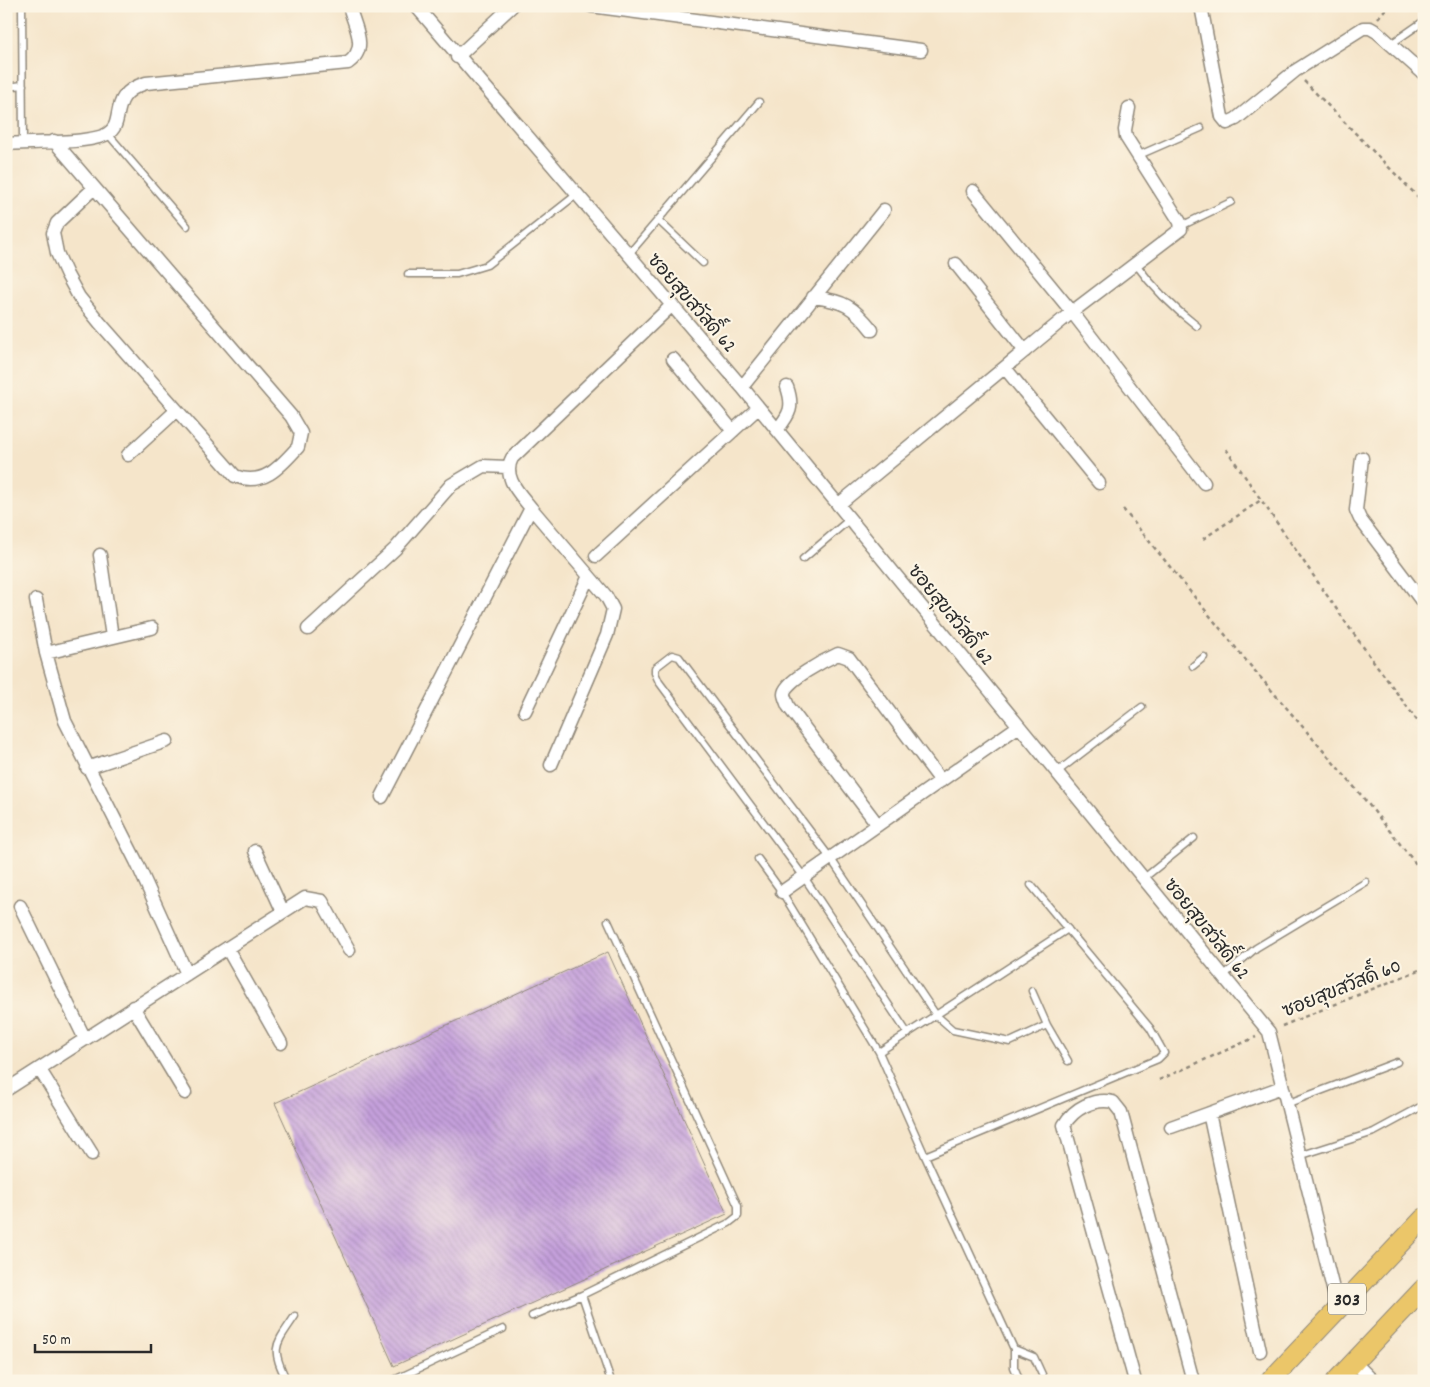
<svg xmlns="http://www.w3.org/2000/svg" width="1430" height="1387" viewBox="0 0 1430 1387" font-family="Dekko,'Playpen Sans Thai',sans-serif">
	<defs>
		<pattern id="building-back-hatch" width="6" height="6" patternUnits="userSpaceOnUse" patternTransform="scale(1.25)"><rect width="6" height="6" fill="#c5a0dc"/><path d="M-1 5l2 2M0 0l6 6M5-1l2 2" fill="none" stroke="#a083b3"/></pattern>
	</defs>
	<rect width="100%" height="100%" fill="#fcf5e5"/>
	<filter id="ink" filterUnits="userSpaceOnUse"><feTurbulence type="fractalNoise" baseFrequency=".02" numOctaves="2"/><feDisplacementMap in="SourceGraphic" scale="10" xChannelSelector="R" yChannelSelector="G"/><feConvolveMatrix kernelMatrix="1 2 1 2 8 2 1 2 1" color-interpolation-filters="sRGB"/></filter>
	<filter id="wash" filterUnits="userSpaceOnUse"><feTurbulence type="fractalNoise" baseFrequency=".0096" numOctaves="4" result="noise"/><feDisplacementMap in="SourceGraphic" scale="20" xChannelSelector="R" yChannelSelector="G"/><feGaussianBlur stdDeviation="1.12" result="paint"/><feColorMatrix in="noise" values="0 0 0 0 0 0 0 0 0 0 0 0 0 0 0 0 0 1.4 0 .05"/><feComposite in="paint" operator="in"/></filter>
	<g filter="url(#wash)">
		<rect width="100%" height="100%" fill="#f5e5ca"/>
		<g id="blocks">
			<path fill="url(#building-back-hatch)" d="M608 952 727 1214 394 1366 275 1103Z"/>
		</g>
	</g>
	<g filter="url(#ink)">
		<use href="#blocks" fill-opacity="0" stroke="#90887a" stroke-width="1"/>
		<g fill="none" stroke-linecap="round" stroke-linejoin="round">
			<g stroke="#90887a" stroke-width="9">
				<path id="service" d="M22 6 23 143
					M1391 44 1424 21
					M6 87 23 85
					M108 134 187 226
					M1137 156 1201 128
					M658 220 703 263
					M1181 226 1231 202
					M628 255 759 102
					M1135 263C1153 288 1172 307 1197 326
					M408 274H457L487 265 576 195
					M803 559 850 519
					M1193 666 1204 657
					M1057 772 1142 707
					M758 859 782 892 879 1052 925 1156
					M1144 878 1194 838
					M608 921 738 1206V1216L729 1223 582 1295 611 1381
					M1223 976 1256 948 1366 882
					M1047 1025 1068 1061
					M908 1034 804 877 659 682 655 673V668L672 655 679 657 688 669 831 859 936 1015 953 1030 1010 1042 1047 1025 1032 991
					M879 1052 1068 929
					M1286 1104 1397 1062
					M1299 1156 1374 1132 1424 1105
					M532 1316 582 1295
					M1014 1349 1034 1357 1045 1381
					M287 1381C270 1347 275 1346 295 1316
					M392 1381 503 1329
					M1020 1381 1014 1367V1349L925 1156 1158 1059 1164 1053 1150 1028 1031 885"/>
			</g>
			<g stroke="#90887a" stroke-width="15">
				<path id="minor" d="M416 6 742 387 1269 1032 1338 1309
					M591 6 921 50
					M1201 6 1222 117 1227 123 1236 119 1295 71 1363 28H1370L1377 32 1424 74
					M457 57 512 6
					M54 141 291 416 301 433 298 447C280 467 263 487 235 476L100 323 79 297 67 275 57 253 53 233 57 223 94 188
					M6 144C29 142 89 144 107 134 127 123 106 95 146 83L348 63C369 48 355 28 349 6
					M973 191 1072 312 1204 483
					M956 264 1025 351
					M813 297C844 301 853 306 872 330
					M673 359 733 431
					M1005 368 1099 483
					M742 387 884 210
					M777 430C790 414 794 407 787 387
					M128 455 177 410
					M1362 458 1356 510 1360 519 1424 604
					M838 505 1072 312 1181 229 1180 222 1126 137 1125 130 1129 108
					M531 508 606 596 613 609 607 635 551 765
					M100 555 112 637
					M596 556 758 408
					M36 600 46 653 65 721 136 861 187 974
					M308 629 395 549 451 485 483 466 507 467
					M46 653 152 628
					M525 711 589 576
					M87 768 167 741
					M382 797 531 508C519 493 502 477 512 458L671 306
					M878 825 788 706C787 703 784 697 784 694 784 681 827 659 838 654L849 658 941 781
					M255 851 283 912
					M782 892 1019 726
					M20 906 85 1039
					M227 948 281 1043
					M133 1007 185 1093
					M40 1070 92 1154
					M6 1090 305 898 322 901 349 950
					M1209 1113 1260 1351
					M1171 1127 1282 1087
					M1354 1362 1373 1381
					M1135 1381 1064 1125C1074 1108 1094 1098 1113 1102L1121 1112 1193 1381"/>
			</g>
			<g stroke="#90887a" stroke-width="21">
				<path id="primary" d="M1270 1381 1424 1218
					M1336 1381 1424 1288"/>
			</g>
			<path stroke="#90887a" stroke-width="2.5" stroke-dasharray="4 4" stroke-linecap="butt" d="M1378 18 1388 6
				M1304 81 1424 203
				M1226 449 1353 633 1424 730
				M1123 509 1249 664 1361 795 1424 874
				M1203 539 1261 500
				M1282 1026 1424 968
				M1159 1080 1256 1037"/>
			<use href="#service" stroke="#fff" stroke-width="6"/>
			<use href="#minor" stroke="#fff" stroke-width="12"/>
			<use href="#primary" stroke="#ebc669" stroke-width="19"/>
		</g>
	</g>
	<g text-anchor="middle" stroke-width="4.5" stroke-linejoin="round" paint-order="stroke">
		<rect fill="#fcf5e5" stroke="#6a6863" stroke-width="1" x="1328" y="1283.5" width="38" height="31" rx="4"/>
		<g font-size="18" font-weight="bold" fill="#2b2b2b">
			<text x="1347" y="1305">303</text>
		</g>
		<g font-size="19" fill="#2b2b2b" stroke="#fcf5e5">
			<text transform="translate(693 302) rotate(49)" y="7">ซอยสุขสวัสดิ์ 62</text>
			<text transform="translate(952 614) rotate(51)" y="7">ซอยสุขสวัสดิ์ 62</text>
			<text transform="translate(1208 928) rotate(51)" y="7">ซอยสุขสวัสดิ์ 62</text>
			<text transform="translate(1341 987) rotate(-22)" y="7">ซอยสุขสวัสดิ์ 60</text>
		</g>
	</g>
	<rect width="1430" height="1387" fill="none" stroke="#fcf5e5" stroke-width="25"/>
	<path d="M35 1344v8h116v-8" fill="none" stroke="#2b2b2b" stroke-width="2.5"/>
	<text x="42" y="1344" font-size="15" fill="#2b2b2b" stroke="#fcf5e5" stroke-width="4" paint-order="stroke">50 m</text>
</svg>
